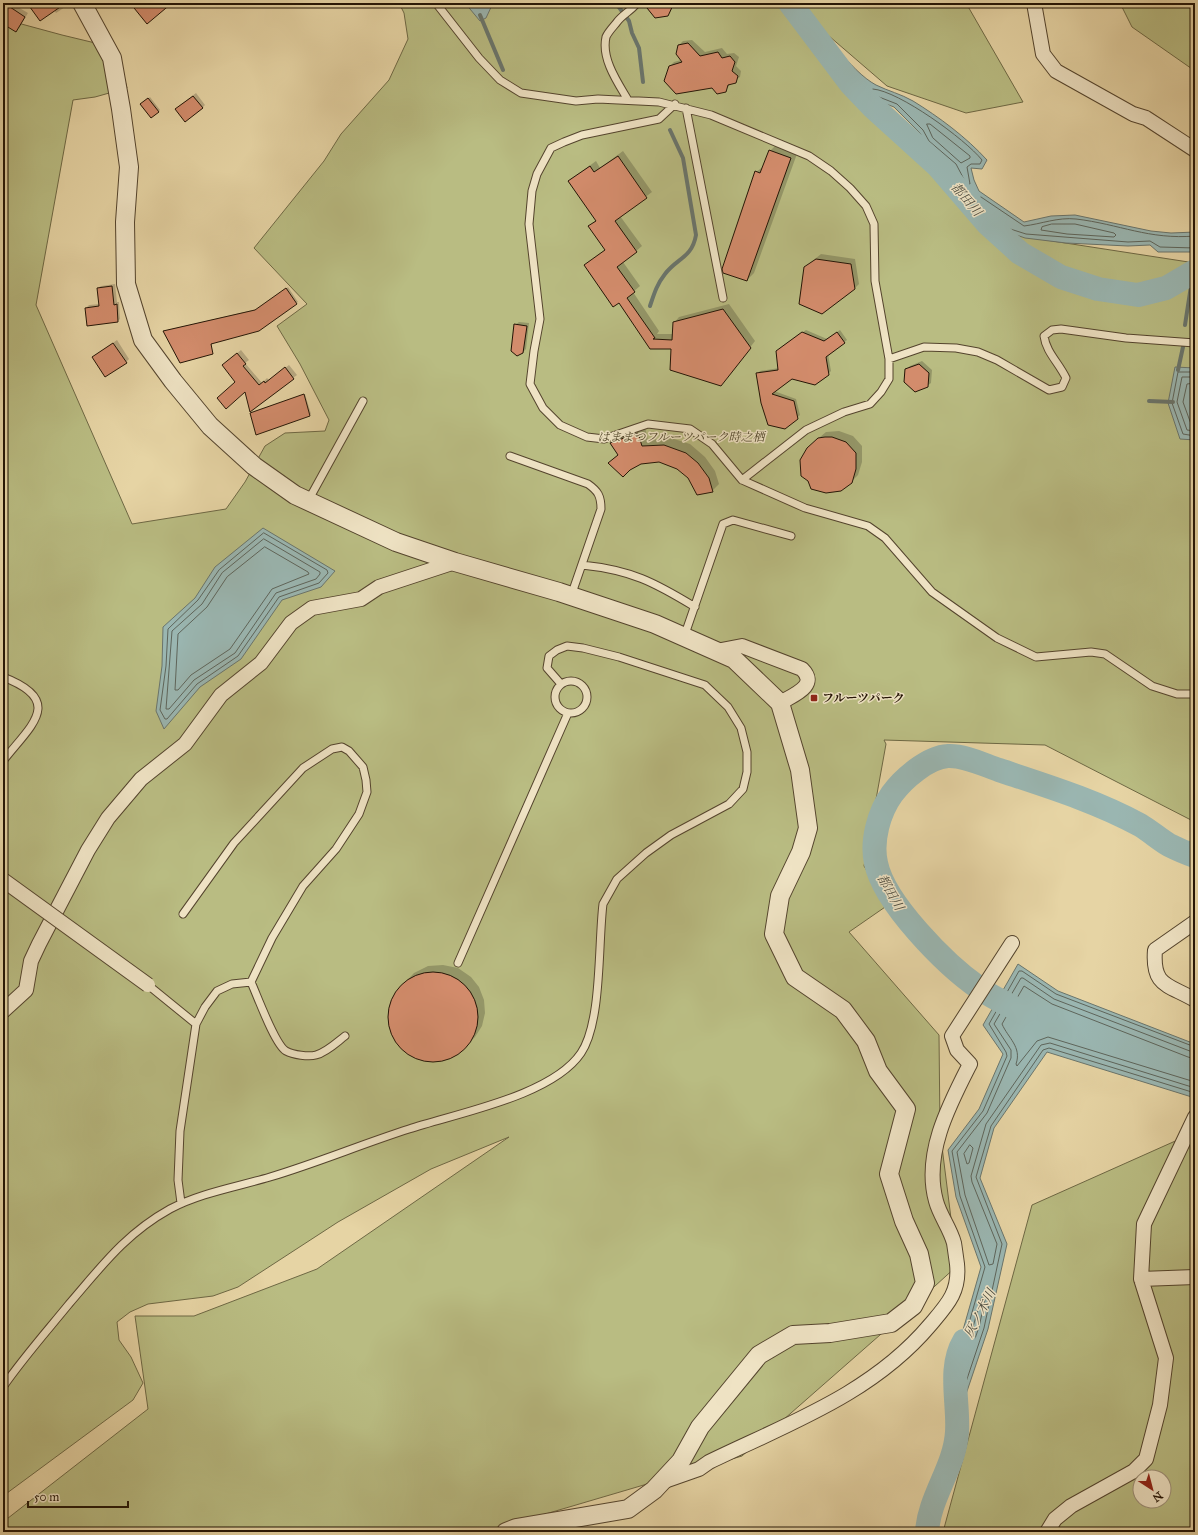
<svg xmlns="http://www.w3.org/2000/svg" width="1198" height="1535" viewBox="0 0 1198 1535" font-family="'IM FELL Great Primer','Noto Serif JP',serif">
	<rect width="100%" height="100%" fill="#e6d4a4"/>
	<filter id="stains"><feTurbulence type="fractalNoise" baseFrequency=".005" numOctaves="4"/><feColorMatrix values="0 0 0 0 .2 0 0 0 0 .09 0 0 0 0 .02 0 0 0 .5 -.17"/></filter>
	<radialGradient id="worn" r=".72"><stop offset=".6" stop-color="#630" stop-opacity="0"/><stop offset="1" stop-color="#630" stop-opacity=".3"/></radialGradient>
	<path fill="#b9bc82" stroke="#6e6844" fill-rule="evenodd" d="M399 3H780L817 53 927 161 1020 236 1195 263V819L1191 820 1045 745 884 740 886 744 864 866 888 905 849 932 939 1035 940 1131 957 1266 913 1306 742 1456 498 1528 494 1532H3V1522L148 1409 135 1316H194L317 1269 509 1137 431 1169 338 1222 238 1287 213 1296 148 1304 130 1312 117 1322 119 1340 131 1357 143 1383 133 1400 3 1496V19L62 35 116 48 127 88 95 97 73 100 36 305 132 524 226 509 245 482 265 446 285 433 325 431 329 420 300 364 277 326 307 304 254 248 324 161 341 134 389 80 408 39 404 13Z
		M802 3H966L1023 102 966 113 887 86 822 30Z
		M1120 3H1195V71L1132 27Z
		M1191 1134 1195 1135V1532H943L1032 1205ZM1140 1477H1164V1501H1140Z"/>
	<path fill="#9ab6b1" stroke="#6a756c" d="M465 3H493L486 18 480 21Z
		M784 3H803C821 27 850 71 876 85 888 91 901 94 913 101 939 117 966 137 987 160L982 169 971 168 974 180 979 191 1024 222 1051 216 1075 215 1151 231 1171 233 1195 232V252H1158L1150 245 1128 246 1066 243 1025 238 1002 230 983 213 960 181 953 167 926 144 920 133 894 107 876 100 820 54 801 32Z
		M1175 367 1195 368V440L1180 439 1168 403Z
		M263 528 335 571 321 587 282 600 241 659 200 687 164 729 156 711 162 666 163 627 195 598 215 567Z
		M1018 964 1058 991 1195 1044V1098L1047 1052 994 1128 980 1178 1007 1244 988 1329 959 1415 955 1358 981 1267 956 1197 948 1150 979 1109 1003 1054 983 1025Z"/>
	<path fill="#0003" d="M3 3 10 5 11 3 28 13 19 28 3 22Z
		M29 3H71L56 13 54 10Z
		M108 3H116L110 6Z
		M651 3H675L668 15Z
		M692 40 705 52 722 48 727 54 734 53 739 57 736 66 741 71 740 77 731 83 725 91 712 87 670 66 674 62 681 60 679 45 683 41Z
		M196 93 205 105 202 108 179 106Z
		M150 97 160 110 159 111 141 104Z
		M777 144 798 151 754 273 747 280 756 172 764 166 770 151Z
		M623 151 652 192 620 216 642 246 623 262 640 286 633 292 659 331 657 334H673L674 323 679 317 729 304 755 341 721 385 672 349 651 348 619 302 585 265 606 249 589 226 596 220 569 181 596 161 600 168Z
		M821 254 855 259 859 284 854 289 805 267Z
		M115 284 117 302H119L120 319 118 321 86 308 89 305 100 304 98 288 101 286Z
		M288 287 298 302 296 303 258 330 212 342V353L164 331 257 309Z
		M519 322 529 323 526 349 523 352 515 325Z
		M806 330 827 339 840 330 847 340 828 354 831 371 828 374 791 378 774 391 796 399 800 415 785 428 757 374 760 371 779 368 780 348Z
		M117 340 129 359 126 362 93 357Z
		M241 350 249 360 245 363 262 383 267 378 269 380 289 365 297 375 293 378 245 391 236 381 226 362Z
		M922 361 932 370 931 383 927 386 906 370 910 366Z
		M305 394 311 414 310 415 251 413Z
		M645 427 648 440 671 438 690 444 705 457 715 471 719 484 712 491 689 477 677 468 659 461 609 463 619 454 612 443 618 437Z
		M839 431 853 436 862 446V462L858 475 851 482 807 448 826 432Z
		M443 965 458 968 471 977 479 987 484 1000 485 1013 482 1026 475 1037 458 1054 445 1059 430 1061 415 1058 402 1049 393 1036 389 1022 390 1006 396 992 414 973 428 966Z"/>
	<g fill="none" stroke-linecap="round" stroke-linejoin="round">
		<path stroke="#5e655b" stroke-width="1" d="M788 3C798 19 829 66 847 69L848 67 817 30 801 7 800 3
			M873 89C899 91 965 139 982 160L980 164H971L967 167 970 184 967 185 956 164 929 141 923 130 897 104 879 97 872 92Z
			M927 124H930L970 156V158L961 163 933 138Z
			M1052 224H1075L1114 233 1116 235 1114 237 1067 234 1041 230 1042 227Z
			M1195 236C1149 240 1119 224 1076 219 1058 217 1041 224 1024 226L981 197 978 198 986 210 1004 227 1026 234 1128 242 1150 241 1160 247 1195 248
			M1195 372H1178L1172 403 1183 434 1195 436
			M1195 377H1182L1177 402 1187 430 1195 431
			M1195 383 1187 384 1183 402 1191 424 1195 425
			M264 533 327 570 328 573 319 583 279 597 238 656 197 684 167 719H165L160 710 166 666 168 629 198 600 219 570Z
			M264 539 320 572V574L316 579 276 593 235 653 194 680 169 709H166L172 631 202 604 222 573Z
			M265 547 308 572 309 574 272 589 230 649 191 675 178 690H175L178 634 207 607 227 577Z
			M1195 1047 1056 994 1022 971H1019L989 1024 1006 1052 1007 1056 983 1111 952 1151 960 1196 985 1267 959 1358 962 1385H965L984 1328 1002 1244 976 1177 991 1126 1043 1050 1049 1048 1195 1093
			M1195 1053 1054 999 1023 978H1021L994 1024 1011 1050V1058L987 1113 957 1152 965 1195 989 1265 993 1264 997 1244 972 1182 971 1176 986 1124 1041 1045 1050 1043 1195 1088
			M1195 1059 1188 1057 1052 1004 1024 986 1002 1024C1008 1038 1022 1047 1016 1064L1017 1066 1037 1041 1048 1037 1195 1082
			M970 1145 973 1148 969 1163 967 1164 964 1154Z
			M983 1297 985 1300 979 1327 969 1356 967 1357 965 1355 981 1299Z"/>
		<path stroke="#6a756c" stroke-width="4" d="M616 3 629 21 632 33 639 48 643 82
			M480 15 503 70
			M650 306C654 294 657 284 665 274 677 258 692 258 696 235L683 158 670 130
			M1185 325 1193 273
			M1178 370 1183 347
			M1149 401 1173 402"/>
		<path stroke="#9ab6b1" stroke-width="24" d="M790 3 851 84 872 106 937 165 987 223 1020 253 1061 277 1098 289 1138 295 1166 288 1195 271
			M1026 1014C1011 1006 993 998 979 988 946 965 884 903 876 863 871 841 879 812 892 794 903 779 928 757 948 756 964 755 984 765 999 770 1047 786 1096 801 1140 825 1150 831 1159 839 1169 845 1177 849 1186 853 1195 856
			M927 1532C929 1497 955 1467 957 1432 959 1403 948 1368 964 1341"/>
	</g>
	<path fill="#d38c6c" stroke="#231405" d="M27 3H66L40 21Z
		M130 3H172L147 24Z
		M643 3H674L668 16 655 18Z
		M7 5 25 17 16 32 3 24V13Z
		M688 43 700 56 718 52 722 58 730 56 735 62 732 71 738 76 736 83 728 85 726 92 717 94 712 88 676 94 664 81 669 66 682 62 676 54 678 45Z
		M193 96 203 108 185 122 175 109Z
		M148 98 159 112 151 118 140 104Z
		M769 150 791 158 747 281 723 273 722 269 755 171 760 173Z
		M618 156 647 198 615 221 637 252 617 267 635 292 627 298 655 338 653 339 672 340 673 322 723 309 751 348 721 386 670 370 671 349H650L619 303 613 307 584 265 605 250 588 226 596 221 568 181 590 166 594 172Z
		M816 259 851 264 855 289 822 314 799 304 804 267Z
		M112 286 114 305 117 304 118 322 87 326 85 308 99 306 97 288Z
		M286 288 297 304 259 331 211 344 213 354 180 363 163 331 255 310Z
		M514 324 527 326 523 353 517 356 511 351Z
		M802 332 824 341 837 332 845 343 826 357 829 375 815 385 792 379 772 394 794 401 798 419 785 429 768 425 761 403 756 373 778 370 776 351Z
		M113 343 127 363 105 377 92 357Z
		M237 353 246 364 243 366 259 385 264 381 265 383 285 367 294 379 250 412 245 392 226 409 217 398 235 382 222 365Z
		M919 364 929 373 928 387 915 392 904 382 905 369Z
		M304 394 310 416 256 435 250 413Z
		M638 433 642 446 664 445 686 453 698 463 709 478 713 492 697 495 688 478 677 469 659 462 641 464 630 470 623 477 608 463 618 455 610 443Z
		M825 437H832L846 442 856 453V469L852 483 841 491 826 493 811 489 808 481 801 476 800 460 807 448 818 438Z
		M388 1017a45 45 0 1 1 90 0a45 45 0 1 1-90 0Z"/>
	<g fill="none" stroke-linecap="round" stroke-linejoin="round">
		<g stroke="#54442d" stroke-width="9">
			<path id="service" d="M436 3 479 58 500 80 521 93 576 101 598 99 659 102 711 115 809 156 831 171 850 188 866 206 874 224 875 281 889 359V379L881 392 870 404 844 412 806 430 742 480
				M628 100C618 83 601 59 606 37 608 32 614 26 617 22 623 14 631 11 637 3
				M675 104 659 119 582 135 564 142 551 148 537 174 532 191 529 224 540 319 534 351 530 384 543 408 560 425 587 437 604 439 648 424 690 429 712 444 742 480 805 508 868 526 885 538 932 592 997 638 1036 657 1091 652 1105 654 1152 686 1177 694H1195
				M686 108 723 298
				M889 359 924 347 956 348 978 352 997 360 1049 390 1062 387 1066 378C1059 363 1046 352 1044 336L1052 330 1061 329 1126 338 1195 343
				M510 456 588 484C598 491 601 496 601 509L571 596
				M308 501 363 401
				M582 565C631 570 654 582 695 607
				M684 637 723 524 733 520 791 536
				M3 677C66 701 30 726 3 761
				M555 697a16 16 0 1 1 32 0a16 16 0 1 1-32 0Z
				M183 914 234 843 303 768 332 749 342 747 349 751 363 767 366 780 367 792 359 814 336 849 303 886 272 938 251 982C257 995 275 1045 286 1051 293 1055 309 1057 316 1055 327 1052 337 1042 345 1036
				M458 963 568 713
				M148 985 196 1024
				M181 1203 178 1180 180 1131 196 1024 205 1007 217 991 232 984 251 982
				M3 1387C23 1358 47 1331 69 1304 101 1267 125 1234 170 1209 200 1193 236 1187 270 1177 317 1163 362 1144 409 1129 457 1113 552 1096 581 1053 602 1022 598 944 603 904L617 879 646 853 671 835 729 804 743 789 747 772V752L741 728 728 707 705 685 619 657 583 648 567 646 557 650 549 656 547 668 561 684"/>
		</g>
		<g stroke="#54442d" stroke-width="16">
			<path id="minor" d="M1034 3 1043 54 1056 71 1133 114 1146 118 1195 150
				M716 651 742 646 802 669C819 686 793 695 780 703
				M1195 922 1155 950C1152 987 1168 984 1195 1000
				M3 1011 26 990 31 961 39 944 88 850 108 818 141 779 185 744 221 695 261 663 291 623 312 608 361 599 379 587 455 562
				M1141 1279 1195 1277
				M662 1482 699 1469 709 1462C787 1424 872 1394 930 1325 947 1305 960 1292 957 1264 956 1257 955 1249 954 1243 950 1228 940 1216 936 1201 923 1154 949 1105 970 1064L957 1050 952 1036 1012 943
				M1047 1532 1055 1519 1071 1506 1134 1471 1146 1459 1160 1405 1166 1358 1141 1279 1144 1224 1195 1117"/>
		</g>
		<g stroke="#54442d" stroke-width="20">
			<path id="tertiary" d="M82 3 112 58 121 109 129 167 125 222 126 284 143 340 173 381 210 426 254 466 295 495 396 542 455 562 559 592 655 624 734 659 780 703 800 770 808 828 801 852 780 896 774 934 795 977 843 1010 866 1041 878 1071 906 1109 889 1174 904 1221 919 1254 925 1283 913 1306 891 1323 830 1333 793 1335 759 1355 700 1427 681 1461 654 1490 628 1509 516 1528 506 1532"/>
		</g>
		<use href="#service" stroke="#efe3c4" stroke-width="7"/>
		<use href="#minor" stroke="#efe3c4" stroke-width="14"/>
		<use href="#tertiary" stroke="#efe3c4" stroke-width="18"/>
		<g stroke="#54442d" stroke-width="16" stroke-linecap="butt">
			<path id="minor-bridge" d="M3 880 148 985"/>
		</g>
		<use href="#minor-bridge" stroke="#efe3c4" stroke-width="14"/>
	</g>
	<rect fill="#8f2418" stroke="#efe3c4" stroke-width="1.5" x="810" y="694" width="8" height="8" rx="2"/>
	<g text-anchor="middle" stroke-width="3" stroke-linejoin="round" paint-order="stroke">
		<g font-size="12" font-style="italic" fill="#50462a" stroke="#efe3c4">
			<text x="681" y="441">はままつフルーツパーク時之栖</text>
		</g>
		<g font-size="12" font-weight="bold" fill="#231405" stroke="#efe3c4" text-anchor="start">
			<text x="822" y="702">フルーツパーク</text>
		</g>
		<g font-size="13" font-style="italic" fill="#4d4d41" stroke="#efe3c4">
			<text transform="translate(967 199) rotate(49)" y="5">都田川</text>
			<text transform="translate(891 892) rotate(60)" y="5">都田川</text>
			<text transform="translate(979 1313) rotate(-62)" y="5">灰ノ木川</text>
		</g>
	</g>
	<rect width="1198" height="1535" fill="none" stroke="#e6d4a4" stroke-width="16"/>
	<rect x="4" y="4" width="1190" height="1527" fill="none" stroke="#231405" stroke-width="2"/>
	<rect x="8" y="8" width="1182" height="1519" fill="none" stroke="#231405"/>
	<g transform="translate(1152 1489) rotate(144)"><circle r="19" fill="#efe3c4" stroke="#9d9078"/>
	<path d="M0-3L7 15L0 10L-7 15Z" fill="#8f2418"/>
	<text y="-6" font-size="11" font-weight="bold" text-anchor="middle" fill="#231405">N</text>
	</g>
	<path d="M28 1501v6h100v-6" fill="none" stroke="#231405" stroke-width="2"/>
	<text x="34" y="1501" font-size="12" fill="#231405" stroke="#efe3c4" stroke-width="3" paint-order="stroke">50 m</text>
	<rect width="100%" height="100%" filter="url(#stains)"/>
	<rect width="100%" height="100%" fill="url(#worn)"/>
</svg>
